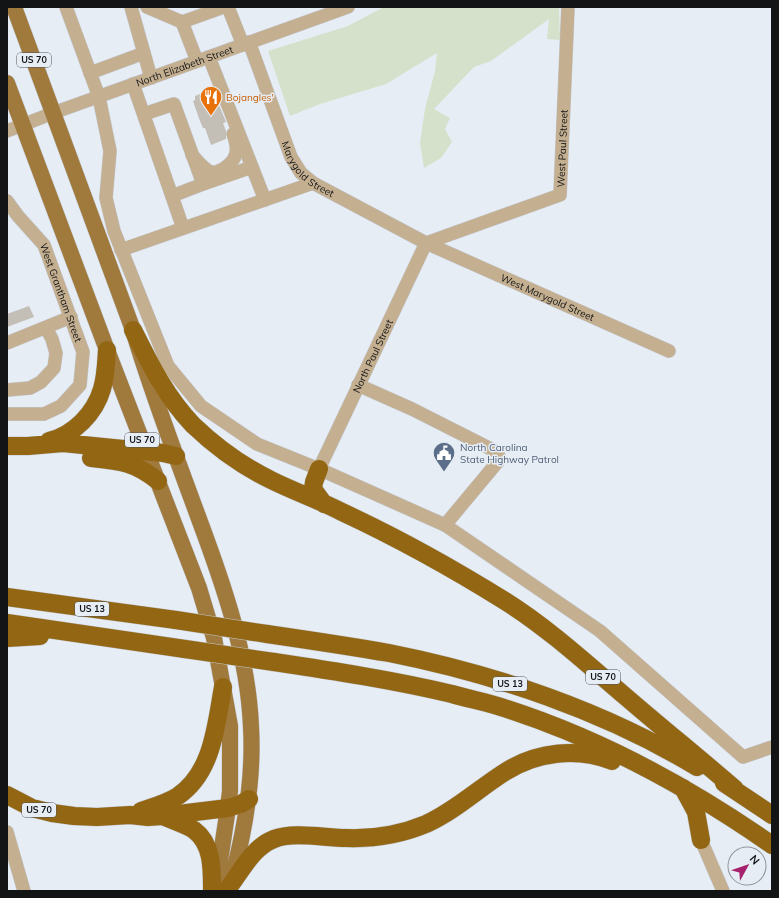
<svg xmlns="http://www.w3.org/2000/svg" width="779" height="898" viewBox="0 0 779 898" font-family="Mulish,sans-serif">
	<rect width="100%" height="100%" fill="#e7edf5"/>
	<path fill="#d5e1ca" d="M384 7H559L560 40 547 39 549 19 491 61 474 67 434 109 450 118 445 129 452 142 441 158 424 168 420 143 425 109 435 71 437 53 386 84 320 104 290 116 268 51 348 26Z"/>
	<path fill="#c3beb6" d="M210 90 211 92 213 91 218 106 219 105 226 122 223 123 226 131V139L211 145 205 128H203L200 121 193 101 195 100V96Z
		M29 306 34 317 7 327V314Z"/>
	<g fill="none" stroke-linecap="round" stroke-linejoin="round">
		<g stroke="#c5cad1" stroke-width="14">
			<g id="minor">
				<path d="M66 7 99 97 110 151 106 198 114 231 168 366 201 406 257 444 319 469 445 525 600 631 743 757 772 747"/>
				<path d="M131 7 151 78"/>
				<path d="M147 7 182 22 224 7"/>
				<path d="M228 7 243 45"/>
				<path d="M182 22 197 61"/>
				<path id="s1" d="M249 42 291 157 301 173 313 183 426 243 669 351"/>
				<path d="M209 57 265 200"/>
				<path d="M90 73 144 53"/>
				<path d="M133 84 183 228"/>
				<path d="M144 114 174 104 203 184"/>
				<path id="s2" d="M7 131 53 113 348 7"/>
				<path d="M192 155C198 161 203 169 211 172 215 173 219 171 223 169 238 160 239 149 233 134"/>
				<path d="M172 196 203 184 252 167"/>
				<path id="s3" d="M7 201 18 216 44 245 83 352 80 385 61 406 44 414H7"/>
				<path id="s4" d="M426 243 560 195 568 7"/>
				<path d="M121 250 313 183"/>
				<path d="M7 343 71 317"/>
				<path d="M358 385 412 409 497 452 500 459 445 525"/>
				<path d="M7 390 30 388 41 382 54 368 56 353 52 339 46 328"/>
				<path id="s5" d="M319 469 426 243"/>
				<path d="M7 832 24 891"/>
				<path d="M701 840 723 891"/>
			</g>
		</g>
		<g stroke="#c5cad1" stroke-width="17">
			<path id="major" d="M14 7 133 330C152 394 176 456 199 519 224 586 248 655 251 727 254 780 245 831 231 882
				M7 83 107 350 199 588 214 638 230 726V791L228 808 220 861 215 882"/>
		</g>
		<g stroke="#c5cad1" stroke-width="19">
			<path id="highway" d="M133 330C150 364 166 397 193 425 216 447 242 466 271 480 295 492 319 500 342 512 398 538 452 568 505 601 548 628 586 663 626 697 662 728 699 758 735 789
				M49 441C74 435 95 413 102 389 106 376 106 363 107 350
				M7 446H28L63 443 163 453 176 456
				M91 458C120 461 135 462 158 481
				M319 469 314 482 313 489 324 504
				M7 597 176 620
				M7 623 185 649
				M267 634C308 640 349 646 389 653 495 674 604 711 697 767
				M7 638 40 636
				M274 662C334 671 393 680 452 694 469 699 487 702 504 708 601 739 689 787 772 845
				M724 783 772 815
				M683 788 696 812 701 840
				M7 795 32 808 52 813 74 816 97 817 130 815 148 817 162 816 228 808 241 804 249 799
				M141 811C153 807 167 803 178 796 213 772 216 725 223 687
				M163 816C173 821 185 824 194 830 213 844 212 870 212 891
				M229 887C242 870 253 847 274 839 294 831 325 838 346 838 373 839 402 834 426 824 455 811 478 789 505 772 536 752 577 747 612 761"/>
		</g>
		<use href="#minor" stroke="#c4af90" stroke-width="13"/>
		<use href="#major" stroke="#a0793d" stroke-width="16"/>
		<use href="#highway" stroke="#926612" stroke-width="18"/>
		<g stroke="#c5cad1" stroke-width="19" stroke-linecap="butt">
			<path id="highway-bridge" d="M176 620 267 634
				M185 649 274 662"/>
		</g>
		<use href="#highway-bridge" stroke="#926612" stroke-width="18"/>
	</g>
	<defs>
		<g id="restaurant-pin" transform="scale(1.15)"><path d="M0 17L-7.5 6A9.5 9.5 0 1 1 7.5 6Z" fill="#e8710a" stroke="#e7edf5"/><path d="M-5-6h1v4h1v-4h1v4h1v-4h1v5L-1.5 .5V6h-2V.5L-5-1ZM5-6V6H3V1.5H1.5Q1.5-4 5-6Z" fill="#fff"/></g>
		<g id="civic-pin" transform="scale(1.15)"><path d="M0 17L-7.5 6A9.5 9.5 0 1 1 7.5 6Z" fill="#5c6f8a" stroke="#e7edf5"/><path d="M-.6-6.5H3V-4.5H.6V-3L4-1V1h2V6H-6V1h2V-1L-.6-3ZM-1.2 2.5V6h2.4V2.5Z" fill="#fff"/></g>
	</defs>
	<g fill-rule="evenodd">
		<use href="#restaurant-pin" x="211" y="97"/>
		<use href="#civic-pin" x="444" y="453"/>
	</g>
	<g text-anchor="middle" stroke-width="3" stroke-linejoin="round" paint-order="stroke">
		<g fill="#e7edf5" stroke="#525559" stroke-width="1">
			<rect x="17" y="53" width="34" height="14" rx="3"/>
			<rect x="125" y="433" width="34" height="14" rx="3"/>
			<rect x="75" y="602" width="34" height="14" rx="3"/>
			<rect x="586" y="670" width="34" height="14" rx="3"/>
			<rect x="493" y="677" width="34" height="14" rx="3"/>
			<rect x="22" y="803" width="34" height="14" rx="3"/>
		</g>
		<g font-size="9" font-weight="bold" fill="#121416">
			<text x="34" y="63">US 70</text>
			<text x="142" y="443">US 70</text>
			<text x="92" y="612">US 13</text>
			<text x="603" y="680">US 70</text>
			<text x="510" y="687">US 13</text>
			<text x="39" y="813">US 70</text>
		</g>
		<g font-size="10" fill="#121416" stroke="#e7edf5">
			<text dy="4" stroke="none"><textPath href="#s2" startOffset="189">North Elizabeth Street</textPath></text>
			<text dy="4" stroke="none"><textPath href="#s4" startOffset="189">West Paul Street</textPath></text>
			<text dy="4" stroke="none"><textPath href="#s1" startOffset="143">Marygold Street</textPath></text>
			<text dy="4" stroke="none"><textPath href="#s3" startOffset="108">West Grantham Street</textPath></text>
			<text dy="4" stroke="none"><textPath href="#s1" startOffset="418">West Marygold Street</textPath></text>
			<text dy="4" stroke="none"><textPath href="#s5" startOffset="125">North Paul Street</textPath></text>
		</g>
		<g font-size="10" fill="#c56008" stroke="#e7edf5" text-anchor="start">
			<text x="226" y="101">Bojangles'</text>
		</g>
		<g font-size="10" fill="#4e5e75" stroke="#e7edf5" text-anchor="start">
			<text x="460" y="451">North Carolina<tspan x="460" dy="12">State Highway Patrol</tspan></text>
		</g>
	</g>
	<rect width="779" height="898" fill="none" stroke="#121416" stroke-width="16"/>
	<g transform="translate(747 866) rotate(50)"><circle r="19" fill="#e7edf5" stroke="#92969c"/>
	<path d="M0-3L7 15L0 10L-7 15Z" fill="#a7226c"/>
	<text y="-6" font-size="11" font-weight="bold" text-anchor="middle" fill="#121416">N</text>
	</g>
</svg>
